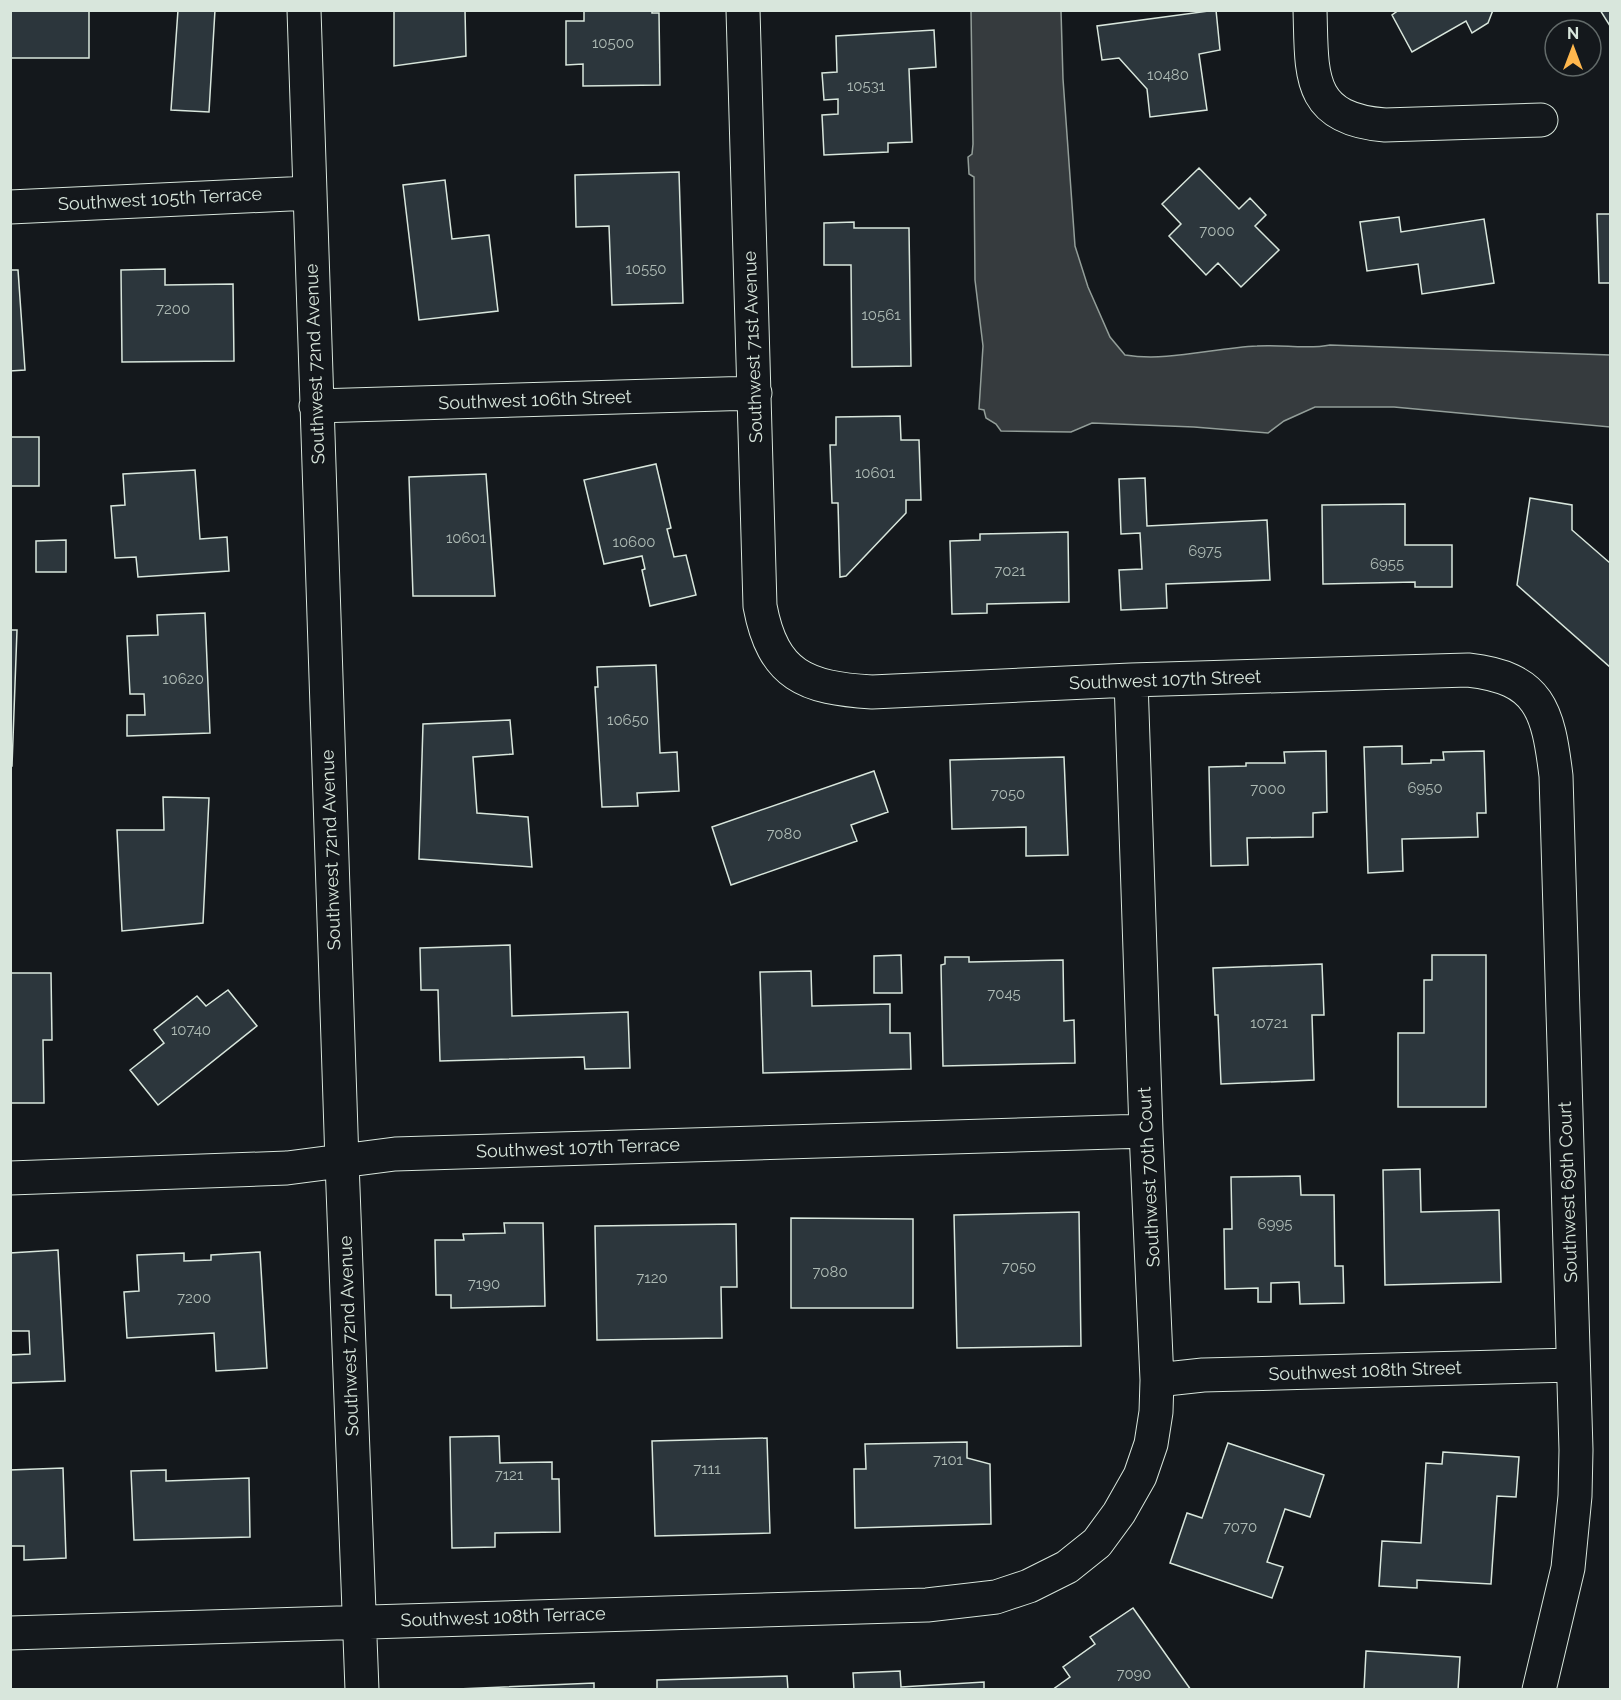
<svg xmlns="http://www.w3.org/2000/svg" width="1621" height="1700" viewBox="0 0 1621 1700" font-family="Raleway,sans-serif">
	<rect width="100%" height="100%" fill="#14181c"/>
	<path fill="#363b3e" stroke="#939e99" stroke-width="1.5" d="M971 11H1061L1063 79 1075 246 1088 287 1110 337 1125 355C1168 362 1213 348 1257 346 1282 344 1306 350 1330 345L1610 355V427L1394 407H1315L1284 421 1268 433 1194 427 1092 423 1071 432 1001 431 996 424 986 418 984 410 979 409 983 346 975 280 974 177 969 174 968 157 972 154 973 144Z"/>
	<path fill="#2c363c" stroke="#d8e6dc" stroke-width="1.5" d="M10 10H89V58H10Z
		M178 10H215L209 112 171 110Z
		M394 10H465L466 56 394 66Z
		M584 10H652V13H659L660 85 583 86V64L566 65V21H584Z
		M1216 10 1220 50 1199 54 1207 110 1150 117 1147 89 1119 58 1102 60 1097 26Z
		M1399 10H1493L1488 23 1472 33 1466 21 1412 52 1392 15Z
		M1600 10H1610V26Z
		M934 30 936 67 909 69 912 142 888 143V152L824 155 822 115 838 114V99L824 100 822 73 837 72 836 36Z
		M1199 168 1239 209 1250 198 1266 215 1255 226 1279 250 1241 287 1218 263 1206 275 1169 236 1181 224 1162 204Z
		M679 172 683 303 612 305 609 226 576 227 575 175Z
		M445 180 452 239 489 235 498 311 419 320 403 185Z
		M1597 214H1610V283H1599Z
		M1399 217 1401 232 1484 219 1494 283 1422 294 1418 264 1367 271 1360 222Z
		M854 222V228H909L911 366 852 367 851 265H824V223Z
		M165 269V285L233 284 234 361 122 362 121 270Z
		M10 270H18L25 370 10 371Z
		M900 416 901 440H919L921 500H906V513L846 576 840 577 838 503H832L830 445H836V417Z
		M10 437H39V486H10Z
		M656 464 671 528 667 529 674 557 686 555 696 595 650 606 642 570 645 569 642 556 604 564 584 480Z
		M195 470 200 539 227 537 229 571 138 577 136 557 115 558 111 506 125 505 123 474Z
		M486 474 495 596H413L409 477Z
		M1145 478 1147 526 1267 520 1270 580 1166 584 1167 608 1121 610 1119 570 1142 569 1140 533 1121 534 1119 479Z
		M1530 498 1572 505V530L1610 563V667L1517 585Z
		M1405 504V545H1452V587H1415V582L1323 584 1322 505Z
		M1068 532 1069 602 987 604V613L952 614 950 541 980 540V534Z
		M66 540V572H36V541Z
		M205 613 210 733 127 736V715H145L144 694H130L127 636 158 635 157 615Z
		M10 630H17L12 766H10Z
		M656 665 660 753 677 752 679 791 637 793 638 806 602 807 595 687H598L597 667Z
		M510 720 513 754 473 757 477 813 528 817 532 867 419 859 423 724Z
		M1402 746V764L1431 763V760H1444L1443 752 1484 751 1486 813H1477L1478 837 1402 839 1403 871 1368 873 1364 747Z
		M1326 751 1327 812 1313 813V837L1247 838 1248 865 1211 866 1209 767 1246 766V763H1285L1284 752Z
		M1064 757 1068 855 1026 856V827L952 829 950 760Z
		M874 771 888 812 851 825 857 841 731 885 712 827Z
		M163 797 209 798 203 923 122 931 117 830H164Z
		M510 945 512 1016 628 1012 630 1068 585 1069 584 1057 440 1061 438 990H421L420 948Z
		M901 955 902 993H874V956Z
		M1432 955H1486V1107H1398V1033H1424V980H1432Z
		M945 957H969V962L1063 960 1064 1021 1074 1020 1075 1063 943 1066 941 965 945 964Z
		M1322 964 1324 1015H1312L1314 1080 1221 1084 1218 1015H1215L1213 968Z
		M811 971 812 1006 890 1004V1033H910L911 1069 763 1073 760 972Z
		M10 973H51L52 1040H43L44 1103H10Z
		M228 990 257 1026 158 1105 130 1070 164 1043 154 1030 197 996 206 1006Z
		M1420 1169 1421 1212 1499 1210 1501 1282 1385 1285 1383 1170Z
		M1300 1176 1301 1195H1334L1335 1266H1343L1344 1303 1300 1304 1299 1282 1271 1283V1302H1258V1288L1225 1289 1224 1229H1232L1231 1177Z
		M1079 1212 1081 1346 957 1348 954 1215Z
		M791 1218 913 1219V1308H791Z
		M504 1223H543L545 1306 451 1308V1295H436L435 1240H464L463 1234 505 1233Z
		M736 1224 737 1287H721L722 1338 597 1340 595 1226Z
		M58 1250 65 1381 10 1383V1355L30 1354 29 1331H10V1253Z
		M260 1252 267 1368 216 1371 214 1333 127 1338 124 1292 139 1291 137 1255 184 1253V1261L211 1260V1255Z
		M499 1436 500 1463 552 1462V1479H559L560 1532 495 1533V1547L452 1548 450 1437Z
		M767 1438 770 1533 655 1536 652 1441Z
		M967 1442V1458L990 1464 991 1524 855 1528 854 1469H866L865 1444Z
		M1228 1443 1324 1475 1310 1517 1285 1509 1267 1562 1283 1567 1272 1598 1170 1563 1187 1513 1202 1518Z
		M1443 1452 1519 1457 1516 1497 1497 1496 1491 1584 1417 1580V1588L1379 1586 1382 1541 1421 1543 1426 1463 1442 1464Z
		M63 1468 66 1558 24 1560V1546H10V1470Z
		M166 1470V1481L249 1478 250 1537 134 1540 131 1471Z
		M1133 1608 1191 1690H1052L1070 1677 1063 1667 1095 1644 1090 1637Z
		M1366 1651 1460 1657 1458 1690H1364Z
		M900 1671 901 1687 984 1682V1690H854L853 1673Z
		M787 1676 788 1690H657V1680Z
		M594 1683V1690H458V1689Z"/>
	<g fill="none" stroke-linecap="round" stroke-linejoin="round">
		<g stroke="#d8e6dc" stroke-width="35">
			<path id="minor" d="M304 10 342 1162 362 1690
				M743 10 760 606C773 676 806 688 872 692L1131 680 1468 670C1540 678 1548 710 1556 776L1576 1450 1575 1496 1568 1568 1539 1690
				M1310 10C1312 74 1306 119 1385 125L1541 120
				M10 207 310 193
				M316 406 755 393
				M10 1178 287 1168 395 1154 1146 1131
				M1157 1380 1203 1375 1573 1365
				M10 1633 927 1605 996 1597 1029 1586 1067 1567 1097 1543 1119 1513 1140 1476 1151 1444 1156 1412 1157 1380 1146 1131 1131 680"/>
		</g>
		<use href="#minor" stroke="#14181c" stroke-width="33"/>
	</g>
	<g text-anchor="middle" stroke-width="4.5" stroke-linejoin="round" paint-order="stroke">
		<g font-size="15" fill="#adbab4">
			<text x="613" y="48">10500</text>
			<text x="1168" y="80">10480</text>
			<text x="866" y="91">10531</text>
			<text x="1217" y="236">7000</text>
			<text x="646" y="274">10550</text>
			<text x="173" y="314">7200</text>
			<text x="881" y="320">10561</text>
			<text x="875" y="478">10601</text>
			<text x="466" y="543">10601</text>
			<text x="634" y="547">10600</text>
			<text x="1205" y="556">6975</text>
			<text x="1387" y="569">6955</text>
			<text x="1010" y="576">7021</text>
			<text x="183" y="684">10620</text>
			<text x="628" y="725">10650</text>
			<text x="1425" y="793">6950</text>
			<text x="1268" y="794">7000</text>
			<text x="1008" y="799">7050</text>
			<text x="784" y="839">7080</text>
			<text x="1004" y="999">7045</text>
			<text x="1269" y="1028">10721</text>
			<text x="191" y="1035">10740</text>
			<text x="1275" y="1229">6995</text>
			<text x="1019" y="1272">7050</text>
			<text x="830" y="1277">7080</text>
			<text x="652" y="1283">7120</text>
			<text x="484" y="1289">7190</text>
			<text x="194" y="1303">7200</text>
			<text x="948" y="1465">7101</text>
			<text x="707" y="1474">7111</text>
			<text x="509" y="1480">7121</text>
			<text x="1240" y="1532">7070</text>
			<text x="1134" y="1679">7090</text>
		</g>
		<g font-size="18" fill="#d8e6dc" stroke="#14181c">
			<text transform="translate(160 199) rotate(-3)" y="6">Southwest 105th Terrace</text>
			<text transform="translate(753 347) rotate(-92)" y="6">Southwest 71st Avenue</text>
			<text transform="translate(315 364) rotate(-92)" y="6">Southwest 72nd Avenue</text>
			<text transform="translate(535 400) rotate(-2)" y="6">Southwest 106th Street</text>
			<text transform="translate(1165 680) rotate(-2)" y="6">Southwest 107th Street</text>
			<text transform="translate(331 850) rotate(-92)" y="6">Southwest 72nd Avenue</text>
			<text transform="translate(578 1148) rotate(-2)" y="6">Southwest 107th Terrace</text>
			<text transform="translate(1149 1177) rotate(-93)" y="6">Southwest 70th Court</text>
			<text transform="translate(1568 1192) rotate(-92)" y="6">Southwest 69th Court</text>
			<text transform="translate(349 1336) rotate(-92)" y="6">Southwest 72nd Avenue</text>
			<text transform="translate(1365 1371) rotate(-2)" y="6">Southwest 108th Street</text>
			<text transform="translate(503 1617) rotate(-2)" y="6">Southwest 108th Terrace</text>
		</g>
	</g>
	<rect width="1621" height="1700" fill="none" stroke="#d8e6dc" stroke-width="24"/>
	<g transform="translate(1573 48)"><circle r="28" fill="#14181c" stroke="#626a69" stroke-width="1.5"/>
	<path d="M0-4.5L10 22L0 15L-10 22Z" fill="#ffb74d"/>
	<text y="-9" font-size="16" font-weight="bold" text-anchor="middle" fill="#d8e6dc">N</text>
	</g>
</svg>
